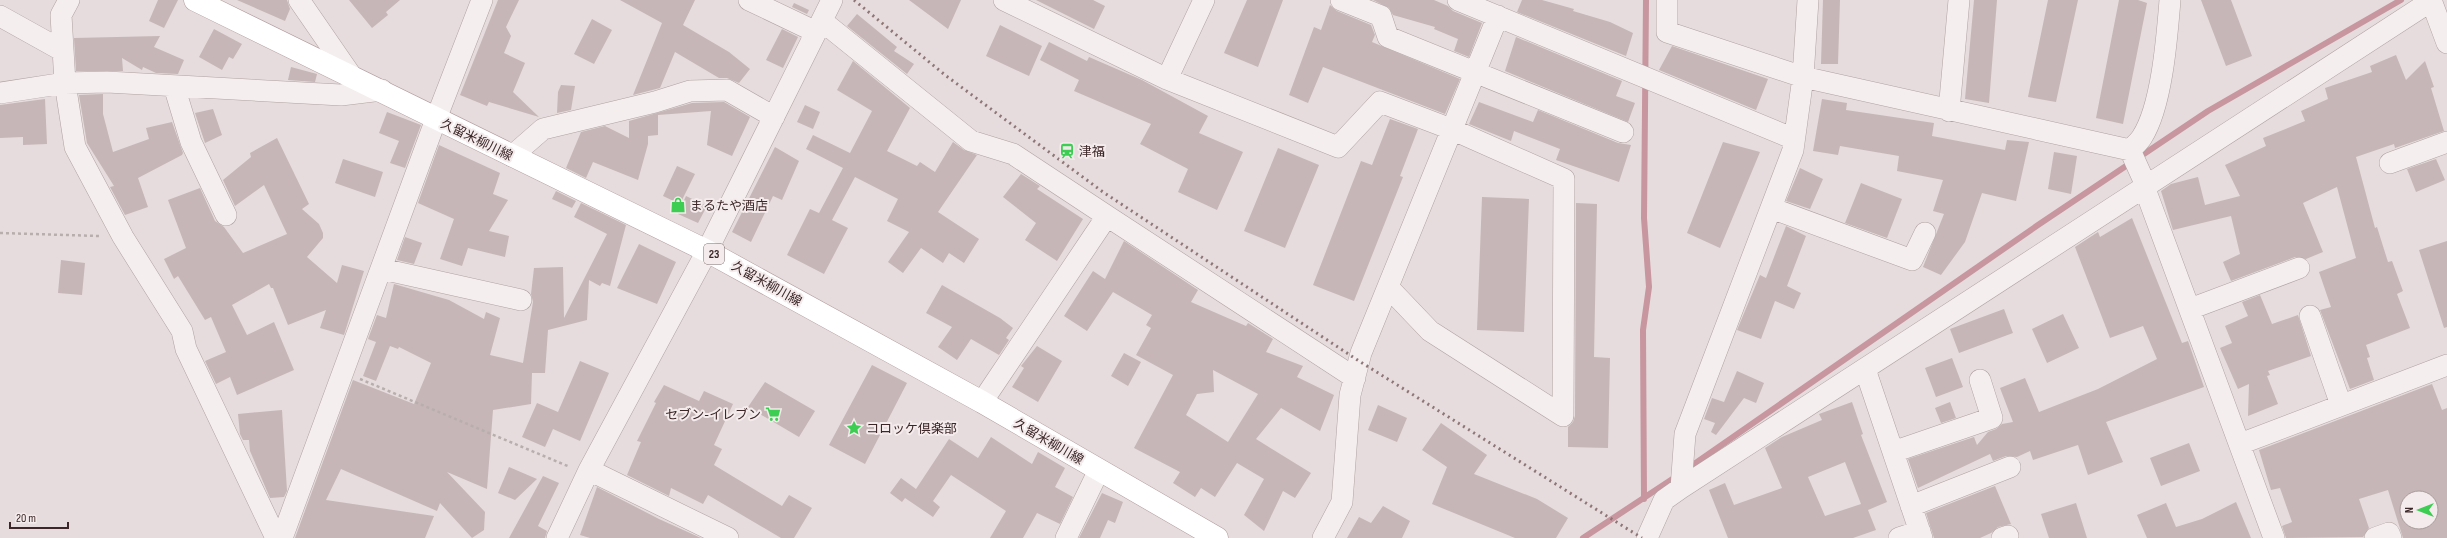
<svg xmlns="http://www.w3.org/2000/svg" width="2447" height="538" viewBox="0 0 2447 538" font-family="'Sofia Sans Condensed','Noto Sans JP',sans-serif">
	<rect width="100%" height="100%" fill="#e6dcdd"/>
	<g fill="none" stroke-linecap="round" stroke-linejoin="round">
		<path stroke="#c7969f" stroke-width="6" d="M1687 469 2038 225 2208 111 2401 0
			M1644 499 1643 330 1649 287 1644 218 1646 0
			M1583 538 1677 476"/>
	</g>
	<path fill="#c6b6b7" fill-rule="evenodd" d="M158 0H178L164 28 149 21Z
		M237 0H287L290 9 285 21Z
		M349 0H400L386 12 388 15 372 28Z
		M498 0H519L506 27 511 36 504 53 525 63 513 92 539 117 489 102 487 106 460 95Z
		M620 0H695L683 25 729 52 750 69 739 83 727 78H719L675 52 660 88 633 95 662 23Z
		M909 0H961L948 29Z
		M1036 0H1093L1105 6 1094 29Z
		M1247 0H1283L1258 67 1224 53Z
		M1373 0H1434L1448 6 1453 11 1482 23 1469 57 1454 51 1458 39 1434 29 1435 27 1393 15 1389 8Z
		M1522 0H1542L1574 9 1573 11 1610 22 1633 33 1626 56 1517 12Z
		M1823 0H1840L1838 64H1821Z
		M1974 0H1997L1989 103 1965 99Z
		M2048 0H2078L2056 102 2028 97Z
		M2119 0H2138L2147 3 2123 124 2096 118Z
		M2201 0H2231L2252 56 2226 66Z
		M794 3 809 10 807 14 792 7Z
		M1330 5 1337 11 1371 25 1375 35 1372 42 1460 79 1445 114 1323 67 1308 103 1289 95 1314 27 1321 30Z
		M857 14 897 47 894 51 914 64 907 74 847 26Z
		M592 19 612 30 594 64 574 54Z
		M1000 25 1042 46 1029 76 986 56Z
		M214 29 242 44 233 59 229 57 222 70 199 57Z
		M782 29 798 37 783 68 766 60Z
		M160 36 154 47 184 60 178 74 156 73 143 67 142 70 122 58 123 71H76L74 38Z
		M1516 37 1622 81 1616 96 1635 103 1628 122 1505 71Z
		M1049 42 1087 61 1089 57 1142 80 1208 116 1199 133 1243 152 1217 210 1178 192 1188 169 1140 144 1151 124 1074 91 1079 80 1040 60Z
		M1672 46 1768 79 1756 110 1659 70Z
		M2396 55 2406 80 2425 61 2434 87 2431 88 2444 131 2395 148 2394 144 2356 157 2375 228 2377 227 2388 262 2392 261 2403 291 2397 294 2410 328 2366 345 2370 357 2367 358 2374 380 2350 389 2320 310 2331 307 2319 272 2356 258 2337 187 2303 203 2323 252 2306 259 2295 257 2231 281 2223 262 2240 254 2231 216 2173 230 2161 191 2171 184 2198 177 2205 205 2240 196 2225 165 2266 146 2263 138 2305 121 2301 111 2328 99 2325 88 2372 72 2370 66Z
		M853 61 910 108 887 151 917 166 920 162 935 172 953 142 964 150 977 155 938 212 979 239 964 263 949 253 943 263 921 248 903 273 888 262 909 232 887 221 898 199 855 177 832 220 848 228 824 274 787 255 810 209 819 213 843 168 806 149 813 135 850 153 872 111 837 90Z
		M291 67 317 74 315 82 288 80Z
		M561 85 575 86 571 110 557 113 558 92Z
		M103 94V114L113 152 149 139 146 128 172 122 183 153 182 155 138 178 148 207 125 215 110 187 114 186 87 143 79 95Z
		M45 99 47 144 23 145V137L0 138V105Z
		M1822 99 1847 103 1846 110 1934 123 1932 136 2005 150 2007 140 2029 142 2016 201 1982 193 1965 242 1941 275 1923 267 1944 214 1933 211 1943 180 1897 171 1899 156 1840 146 1838 155 1813 151Z
		M724 102 750 117 732 156 707 145 711 111 658 115V135L648 136V144L638 180 593 162 586 178 566 168 581 132 605 126 629 138V121L692 103Z
		M1479 102 1533 122 1538 110 1618 143 1631 145 1619 182 1556 160 1560 149 1514 131 1511 141 1469 124Z
		M805 105 820 112 813 129 797 122Z
		M213 109 222 135 205 143 195 113Z
		M387 112 421 125 405 168 390 163 399 141 379 133Z
		M1390 119 1418 129 1400 176 1403 177 1354 301 1313 285 1361 161 1372 165Z
		M277 138 309 204 302 209 319 224 323 233V238L307 257 337 283 342 265 364 271 344 335 320 328 326 310 288 325 273 288H271L269 284 232 305 247 335 274 322 294 370 237 395 230 377 216 384 205 361 226 352 211 317 205 320 178 276 174 279 164 259 186 248 168 200 200 188 215 221 224 227 243 253 287 234 264 185 235 206 223 180 251 157 250 153Z
		M1723 142 1760 152 1720 248 1687 233Z
		M439 145 500 173 493 194 508 200 489 231 509 236 505 257 468 248 462 266 440 259 454 219 418 203Z
		M775 147 799 161 782 200 773 196 751 242 732 232Z
		M1278 148 1319 165 1285 248 1244 231Z
		M2054 152 2077 156 2071 194 2048 189Z
		M343 159 383 172 375 197 335 183Z
		M2436 159 2445 180 2416 192 2407 169Z
		M677 166 695 174 680 204 663 196Z
		M1800 168 1823 179 1810 209 1786 201Z
		M1021 174 1040 186 1037 189 1083 219 1057 261 1025 240 1036 223 1003 197Z
		M1861 183 1902 199 1887 238 1845 223Z
		M556 191 576 201 572 208 552 199Z
		M686 196 707 206 698 223 678 214Z
		M1482 197 1529 199 1524 332 1477 330Z
		M581 203 626 225 610 286 602 283 600 286 589 280 587 320 548 330 545 373H532L531 404 493 410 487 489 447 472 485 512 484 530 472 538 440 503 437 511 341 469 326 500 434 516 425 538H295L353 380 414 404 431 363 399 347 398 349 390 346 376 381 363 376 376 342 368 339 377 315 386 318 394 284 449 300 484 319 486 312 500 318 490 355 523 363 533 302 531 294 534 268 563 267 564 318 607 234 574 217Z
		M1576 203 1597 204 1594 357 1610 358 1608 448 1568 447V427L1573 422 1575 416Z
		M2132 218 2182 343 2188 341 2204 387 2106 422 2123 462 2088 475 2078 445 2033 460 2030 451 2017 457 2006 456 1993 461 1990 454 1918 488 1908 459 1974 437 1977 445 1988 432 1996 429 2002 424 2013 422 2000 388 2025 378 2039 412 2098 389 2157 359 2143 326 2110 338 2075 247 2098 232 2100 237Z
		M1786 226 1806 236 1787 286 1801 293 1794 309 1775 301 1761 339 1737 330 1760 275 1766 278Z
		M405 237 422 243 414 264 397 260Z
		M1124 241 1198 290 1191 302 1246 326 1248 323 1273 339 1266 352 1303 366 1297 377 1334 395 1320 431 1281 408 1256 439 1311 473 1295 498 1283 491 1264 531 1244 515 1264 479 1237 463 1215 497 1201 488 1195 497 1173 483 1180 472 1134 448 1173 375 1136 355 1151 328 1146 325 1152 315 1113 292 1087 331 1064 316 1093 271 1105 279ZM1213 370 1258 394 1228 442 1186 415 1197 394 1214 392Z
		M2447 241V327L2444 328 2419 250Z
		M639 244 676 262 657 304 617 288Z
		M61 260 85 263 82 295 58 293Z
		M942 285 1000 318 1013 328 1006 338 1009 340 999 355 971 339 957 360 938 347 952 327 926 313Z
		M2260 295 2272 324 2298 315 2311 356 2268 371 2270 375 2267 376 2278 404 2248 416 2249 384 2238 389 2220 348 2232 343 2225 326 2248 316 2242 302Z
		M2004 309 2013 333 1959 353 1950 329Z
		M2063 314 2079 348 2047 363 2032 329Z
		M1037 346 1062 361 1038 402 1012 387 1024 368 1021 366Z
		M1124 353 1141 362 1128 386 1111 376Z
		M1952 358 1963 387 1936 397 1925 368Z
		M580 361 609 373 580 441 553 429 545 447 522 437 537 403 558 412Z
		M872 365 907 383 865 464 829 445Z
		M1737 371 1764 383 1756 403 1744 398 1716 435 1711 432 1715 423 1704 419 1712 398 1724 402Z
		M765 382 815 411 799 437 748 407Z
		M2432 384 2442 410 2447 408V538H2403L2388 490 2359 499 2369 528 2363 537 2286 538 2282 526 2292 522 2280 488 2271 490 2259 450ZM2407 498H2431V522H2407Z
		M664 385 699 401 704 391 733 404 714 445 722 449 714 465 782 506 789 495 812 508 794 538H781L708 495 703 504 671 488 669 496 627 475 641 442 637 441 656 403 654 402Z
		M1852 402 1863 434 1861 435 1887 502 1868 510 1876 530 1853 538H1728L1709 490 1725 483 1734 505 1782 488 1765 448 1782 437 1822 420 1819 414ZM1845 462 1861 504 1825 516 1808 477Z
		M1950 402 1956 418 1941 423 1935 408Z
		M1378 405 1407 418 1397 442 1368 430Z
		M282 410 287 491 284 497 270 498 250 451 249 440H243L240 434 238 414Z
		M1441 423 1487 455 1474 474 1537 499 1568 518 1556 538H1515L1432 504 1447 467 1422 450Z
		M991 437 1032 464 1038 452 1065 468 1055 487 1073 497 1060 524 1037 513 1023 538H990L1006 511 951 475 933 501 940 507 933 517 905 498 902 502 890 493 901 478 916 489 949 439 978 458Z
		M2189 443 2200 471 2161 486 2150 458Z
		M509 467 537 479 515 500 498 493Z
		M543 476 559 483 538 526 547 531 545 538H509Z
		M1995 486 2011 524 1998 527 1991 533 1980 538H1934L1926 513Z
		M597 487 659 519 701 538H590L580 535Z
		M1102 493 1123 502 1115 523 1108 520 1100 538H1079Z
		M2236 502 2251 538H2147L2137 515 2166 503 2176 527 2202 519Z
		M2076 503 2087 538H2049L2041 514Z
		M1383 506 1410 521 1402 538H1347L1359 517 1371 523Z"/>
	<g fill="none" stroke-linecap="round" stroke-linejoin="round">
		<g stroke="#b0a2a3" stroke-width="22">
			<path id="minor" d="M69 0 61 15 65 83 75 147 123 237 182 331 186 349 276 538
				M299 0 350 74
				M749 0 816 32
				M1004 0 1167 79 1338 147 1380 102 1451 129 1564 179 1563 416 1430 331 1388 287
				M1341 0 1381 16 1388 37 1623 132
				M1458 0 1794 139
				M1667 0V32L1803 77 2130 150
				M2431 0 2447 43
				M0 16 63 51
				M822 21 971 141 1013 154 1107 216 982 402
				M1167 79 1204 0
				M174 86 191 142 226 215
				M0 93 65 83 107 82 341 95 382 90
				M1949 111 1959 0
				M2130 150 2144 181 2145 189 2274 538
				M2130 150C2134 146 2139 142 2142 137 2162 106 2167 37 2170 0
				M512 156 543 129 655 102 690 91 727 90 774 117
				M2390 163 2447 142
				M1771 208 1912 260 1925 233
				M1107 216 1355 378
				M382 269 521 300
				M2190 309 2299 268
				M2310 316 2341 405
				M1865 369 1922 538
				M2240 444 2447 365
				M1893 452 1992 418 1980 380
				M589 470 728 538
				M1681 488 1685 434 1793 150 1803 77 1808 0
				M1911 506 2010 467
				M282 538 436 119 482 0
				M557 538 589 470 707 251 832 0
				M1066 538 1099 470
				M1323 538 1342 502 1350 395 1361 353 1498 16
				M1647 538 1664 500 1681 488 2431 1
				M1899 538 1920 531
				M2002 538 2008 536
				M2375 538 2389 533 2391 538"/>
		</g>
		<g stroke="#b29b9d" stroke-width="23">
			<path id="major" d="M195 0 707 251 982 402 1217 538"/>
		</g>
		<path stroke="#b9aeae" stroke-width="2.5" stroke-dasharray="3 3" stroke-linecap="butt" d="M0 233 99 236
			M360 379 570 467"/>
		<use href="#minor" stroke="#f4eeee" stroke-width="21"/>
		<use href="#major" stroke="#fff" stroke-width="22"/>
		<path stroke="#8f7577" stroke-width="3" stroke-dasharray="2 4" stroke-linecap="butt" d="M854 0 945 75 1103 192 1359 361 1642 538"/>
	</g>
	<defs>
		<g id="station-bare" transform="scale(1.2)"><path d="M-3-6H3Q5-6 5-4V2Q5 4 3 4L4.5 6H3L1.5 4h-3L-3 6H-4.5L-3 4Q-5 4-5 2V-4Q-5-6-3-6ZM-3.5-4v3h7v-3ZM-3.5 1v1.5H-2V1ZM2 1v1.5H3.5V1Z" fill="#3ecd53" stroke="#f4ebec" stroke-width="2.5" paint-order="stroke"/></g>
		<g id="shop-bare" transform="scale(1.2)"><path d="M-5-2.5h2.3a2.7 3.5 0 0 1 5.4 0H5L5.5 6h-11ZM-1.5-2.5h3a1.5 2.3 0 0 0-3 0Z" fill="#3ecd53" stroke="#f4ebec" stroke-width="2.5" paint-order="stroke"/></g>
		<g id="supermarket-bare" transform="scale(1.2)"><path d="M-6-5.5h2.5l.6 2H6L4.5 2H-2.5L-4.4-4H-6ZM-1.5 3.2a1.3 1.3 0 1 0 .1 0ZM3 3.2a1.3 1.3 0 1 0 .1 0Z" fill="#3ecd53" stroke="#f4ebec" stroke-width="2.5" paint-order="stroke"/></g>
		<g id="sight-bare" transform="scale(1.2)"><path d="M0-6L1.8-2.2L6-1.7L2.9 1.2L3.7 5.4L0 3.3L-3.7 5.4L-2.9 1.2L-6-1.7L-1.8-2.2Z" fill="#3ecd53" stroke="#f4ebec" stroke-width="2.5" paint-order="stroke"/></g>
	</defs>
	<g fill-rule="evenodd">
		<use href="#station-bare" x="1067" y="151"/>
		<use href="#shop-bare" x="678" y="205"/>
		<use href="#supermarket-bare" x="773" y="414"/>
		<use href="#sight-bare" x="854" y="428"/>
	</g>
	<g text-anchor="middle" stroke-width="4" stroke-linejoin="round" paint-order="stroke">
		<rect fill="#f4ebec" stroke="#736162" stroke-width="1" x="704" y="244" width="20" height="20" rx="3"/>
		<g font-size="12" font-weight="bold" fill="#3c2627">
			<text x="714" y="258">23</text>
		</g>
		<g font-size="13" fill="#3c2627" stroke="#f4ebec">
			<text transform="translate(477 139) rotate(26)" y="5">久留米柳川線</text>
			<text transform="translate(767 283) rotate(29)" y="5">久留米柳川線</text>
			<text transform="translate(1049 441) rotate(30)" y="5">久留米柳川線</text>
		</g>
		<g font-size="13" fill="#3c2627" stroke="#f4ebec" text-anchor="start">
			<text x="1079" y="156">津福</text>
			<text x="690" y="210">まるたや酒店</text>
			<text x="761" y="419" text-anchor="end">セブン-イレブン</text>
			<text x="866" y="433">コロッケ倶楽部</text>
		</g>
	</g>
	<g transform="translate(2419 510) rotate(270)"><circle r="19" fill="#f4ebec" stroke="#aa9c9d"/>
	<path d="M0-3L7 15L0 10L-7 15Z" fill="#3ecd53"/>
	<text y="-6" font-size="11" font-weight="bold" text-anchor="middle" fill="#3c2627">N</text>
	</g>
	<path d="M10 522v6h58v-6" fill="none" stroke="#3c2627" stroke-width="2"/>
	<text x="16" y="522" font-size="12" fill="#3c2627" stroke="#f4ebec" stroke-width="3" paint-order="stroke">20 m</text>
</svg>
